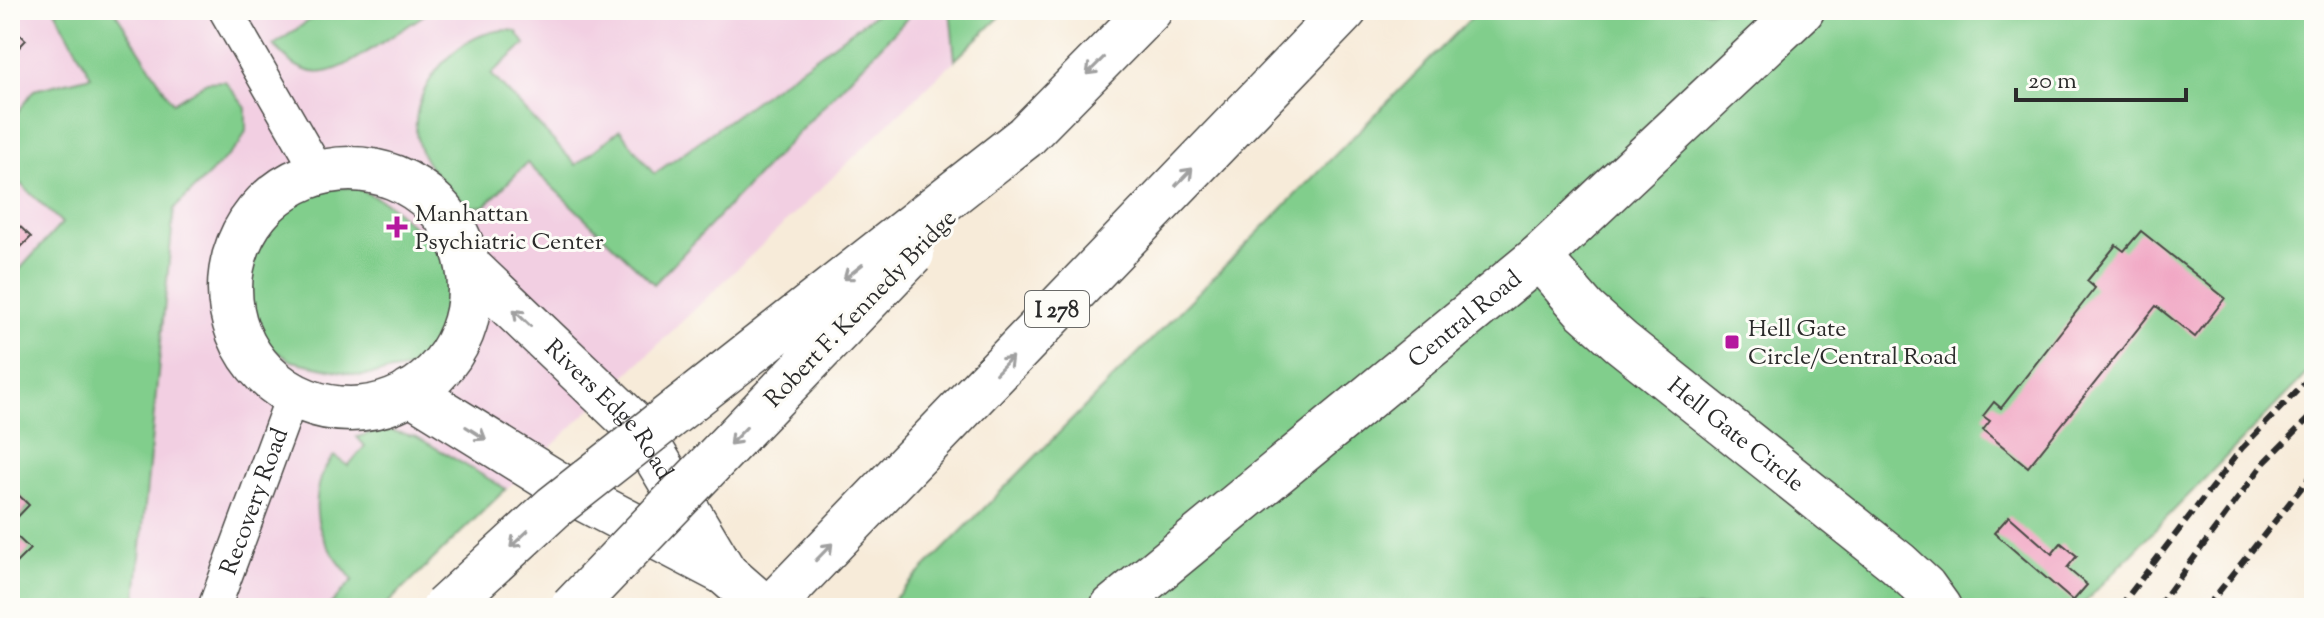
<svg xmlns="http://www.w3.org/2000/svg" width="2324" height="618" viewBox="0 0 2324 618" font-family="'Sorts Mill Goudy',serif">
	<rect width="100%" height="100%" fill="#fdfcf7"/>
	<filter id="ink" filterUnits="userSpaceOnUse"><feTurbulence type="fractalNoise" baseFrequency=".0125" numOctaves="2"/><feDisplacementMap in="SourceGraphic" scale="16" xChannelSelector="R" yChannelSelector="G"/><feConvolveMatrix kernelMatrix="1 2 1 2 8 2 1 2 1" color-interpolation-filters="sRGB"/></filter>
	<filter id="wash" filterUnits="userSpaceOnUse"><feTurbulence type="fractalNoise" baseFrequency=".006" numOctaves="4" result="noise"/><feDisplacementMap in="SourceGraphic" scale="32" xChannelSelector="R" yChannelSelector="G"/><feGaussianBlur stdDeviation="1.8" result="paint"/><feColorMatrix in="noise" values="0 0 0 0 0 0 0 0 0 0 0 0 0 0 0 0 0 1.4 0 .05"/><feComposite in="paint" operator="in"/></filter>
	<g filter="url(#wash)">
		<rect width="100%" height="100%" fill="#f7ebd9"/>
		<path fill="#f2cfe2" d="M10 10H951L955 60 383 608H10Z"/>
		<path fill="#81ce8c" stroke="#567c5c" stroke-width="2" d="M55 10H114L173 103 207 82 225 81 246 108V131L239 145 174 209 135 608H10V569L29 549 10 530 29 505 10 487V280L62 223 10 174V123L34 90 91 76Z
			M324 10H431C414 22 396 34 378 45 338 71 311 91 274 45Z
			M881 10H915L654 284 527 163 485 206 470 207C451 191 427 171 419 146 401 93 463 22 516 31L525 44 491 74 576 165 620 130 654 174Z
			M950 10H1007L955 60Z
			M1479 10H2314V366L2079 608H885Z
			M355 187 387 203 450 258 458 283 443 344 411 368 361 376 292 361 271 348 248 309 245 283 249 263 275 224 299 199 324 189Z
			M384 429 417 437 506 489 383 608H327L353 580C329 550 311 530 318 490 321 476 324 467 334 456L348 466 365 446 357 437Z"/>
		<g id="blocks">
			<path fill="#f0a2c1" d="M10 25 26 40 10 57Z
				M10 217 31 237 10 258Z
				M2141 231 2225 298 2195 337 2156 306 2028 467 1983 430 1990 421 1983 416 1994 402 2001 408 2095 288 2087 281 2116 245 2124 251Z
				M10 487 29 505 10 525Z
				M2009 516 2052 554 2061 543 2077 556 2067 568 2087 585 2073 601 1994 533Z
				M10 530 30 549 10 569Z"/>
		</g>
	</g>
	<g filter="url(#ink)">
		<use href="#blocks" fill-opacity="0" stroke="#4a4845" stroke-width="2"/>
		<g fill="none" stroke-linecap="round" stroke-linejoin="round">
			<g stroke="#4a4845" stroke-width="35">
				<g id="service">
					<path d="M225 10 319 173"/>
					<path id="s1" d="M214 608 293 394"/>
				</g>
			</g>
			<g stroke="#4a4845" stroke-width="47">
				<g id="minor">
					<circle cx="350" cy="289" r="120"/>
					<path id="s2" d="M468 266 639 429 725 573"/>
					<path d="M410 392 574 494 725 573 765 608"/>
				</g>
			</g>
			<g stroke="#4a4845" stroke-width="47">
				<g id="tertiary">
					<path id="s3" d="M1539 257 1585 310 1621 342 1898 563 1924 587 1939 608"/>
					<path id="s4" d="M1112 608 1539 257 1802 10"/>
				</g>
			</g>
			<g stroke="#4a4845" stroke-width="47">
				<path id="motorway" d="M1025 137 1150 10
					M770 608 1345 10"/>
			</g>
			<use href="#service" stroke="#fff" stroke-width="32"/>
			<use href="#minor" stroke="#fff" stroke-width="44"/>
			<use href="#tertiary" stroke="#fff" stroke-width="44"/>
			<use href="#motorway" stroke="#fff" stroke-width="44"/>
			<path stroke="#2b2b2b" stroke-width="6" stroke-dasharray="12 6" stroke-linecap="butt" d="M2119 608 2242 448 2314 373
				M2157 608 2264 463 2314 413
				M2206 608 2314 472"/>
			<g stroke="#4a4845" stroke-width="47" stroke-linecap="butt">
				<path id="motorway-bridge" d="M444 608 554 507 1025 137
					M572 608 912 254"/>
			</g>
			<use href="#motorway-bridge" stroke="#fff" stroke-width="44"/>
		</g>
		<defs><path id="oneway-shaft" d="M-6 0H5M1.5-3L5.5 0L1.5 3" fill="none" stroke-width="1.6" stroke-linecap="round" stroke-linejoin="round" transform="scale(2)"/></defs>
		<g stroke="#a0a0a0">
			<use href="#oneway-shaft" transform="translate(1095 66) rotate(135)"/>
			<use href="#oneway-shaft" transform="translate(1184 177) rotate(-46)"/>
			<use href="#oneway-shaft" transform="translate(853 272) rotate(142)"/>
			<use href="#oneway-shaft" transform="translate(522 318) rotate(-136)"/>
			<use href="#oneway-shaft" transform="translate(1004 365) rotate(-46)"/>
			<use href="#oneway-shaft" transform="translate(476 433) rotate(32)"/>
			<use href="#oneway-shaft" transform="translate(738 436) rotate(134)"/>
			<use href="#oneway-shaft" transform="translate(519 539) rotate(137)"/>
			<use href="#oneway-shaft" transform="translate(824 552) rotate(-46)"/>
		</g>
	</g>
	<g fill="#b5179e" stroke="#fdfcf7" stroke-width="3">
		<path d="M393 215h8v8h8v8h-8v8h-8v-8h-8v-8h8z"/>
		<rect x="1724" y="334" width="16" height="16" rx="4"/>
	</g>
	<g text-anchor="middle" stroke-width="6" stroke-linejoin="round" paint-order="stroke">
		<rect fill="#fdfcf7" stroke="#6a6a68" stroke-width="2" x="1025" y="291" width="64" height="36" rx="6"/>
		<g font-size="22" font-weight="bold" fill="#2b2b2b">
			<text x="1057" y="317">I 278</text>
		</g>
		<g font-size="24" fill="#2b2b2b" stroke="#fdfcf7" text-anchor="start">
			<text x="415" y="221">Manhattan<tspan x="415" dy="28">Psychiatric Center</tspan></text>
			<text x="1748" y="336">Hell Gate<tspan x="1748" dy="28">Circle/Central Road</tspan></text>
		</g>
		<g font-size="24" fill="#2b2b2b" stroke="#fdfcf7">
			<text transform="translate(860 308) rotate(-46)" y="8">Robert F. Kennedy Bridge</text>
			<text dy="8" stroke="none"><textPath href="#s4" startOffset="456">Central Road</textPath></text>
			<text dy="8" stroke="none"><textPath href="#s2" startOffset="202">Rivers Edge Road</textPath></text>
			<text dy="8" stroke="none"><textPath href="#s3" startOffset="266">Hell Gate Circle</textPath></text>
			<text dy="8" stroke="none"><textPath href="#s1" startOffset="114">Recovery Road</textPath></text>
		</g>
	</g>
	<rect width="2324" height="618" fill="none" stroke="#fdfcf7" stroke-width="40"/>
	<path d="M2016 88v12h170v-12" fill="none" stroke="#2b2b2b" stroke-width="4"/>
	<text x="2028" y="88" font-size="24" fill="#2b2b2b" stroke="#fdfcf7" stroke-width="6" paint-order="stroke">20 m</text>
</svg>
